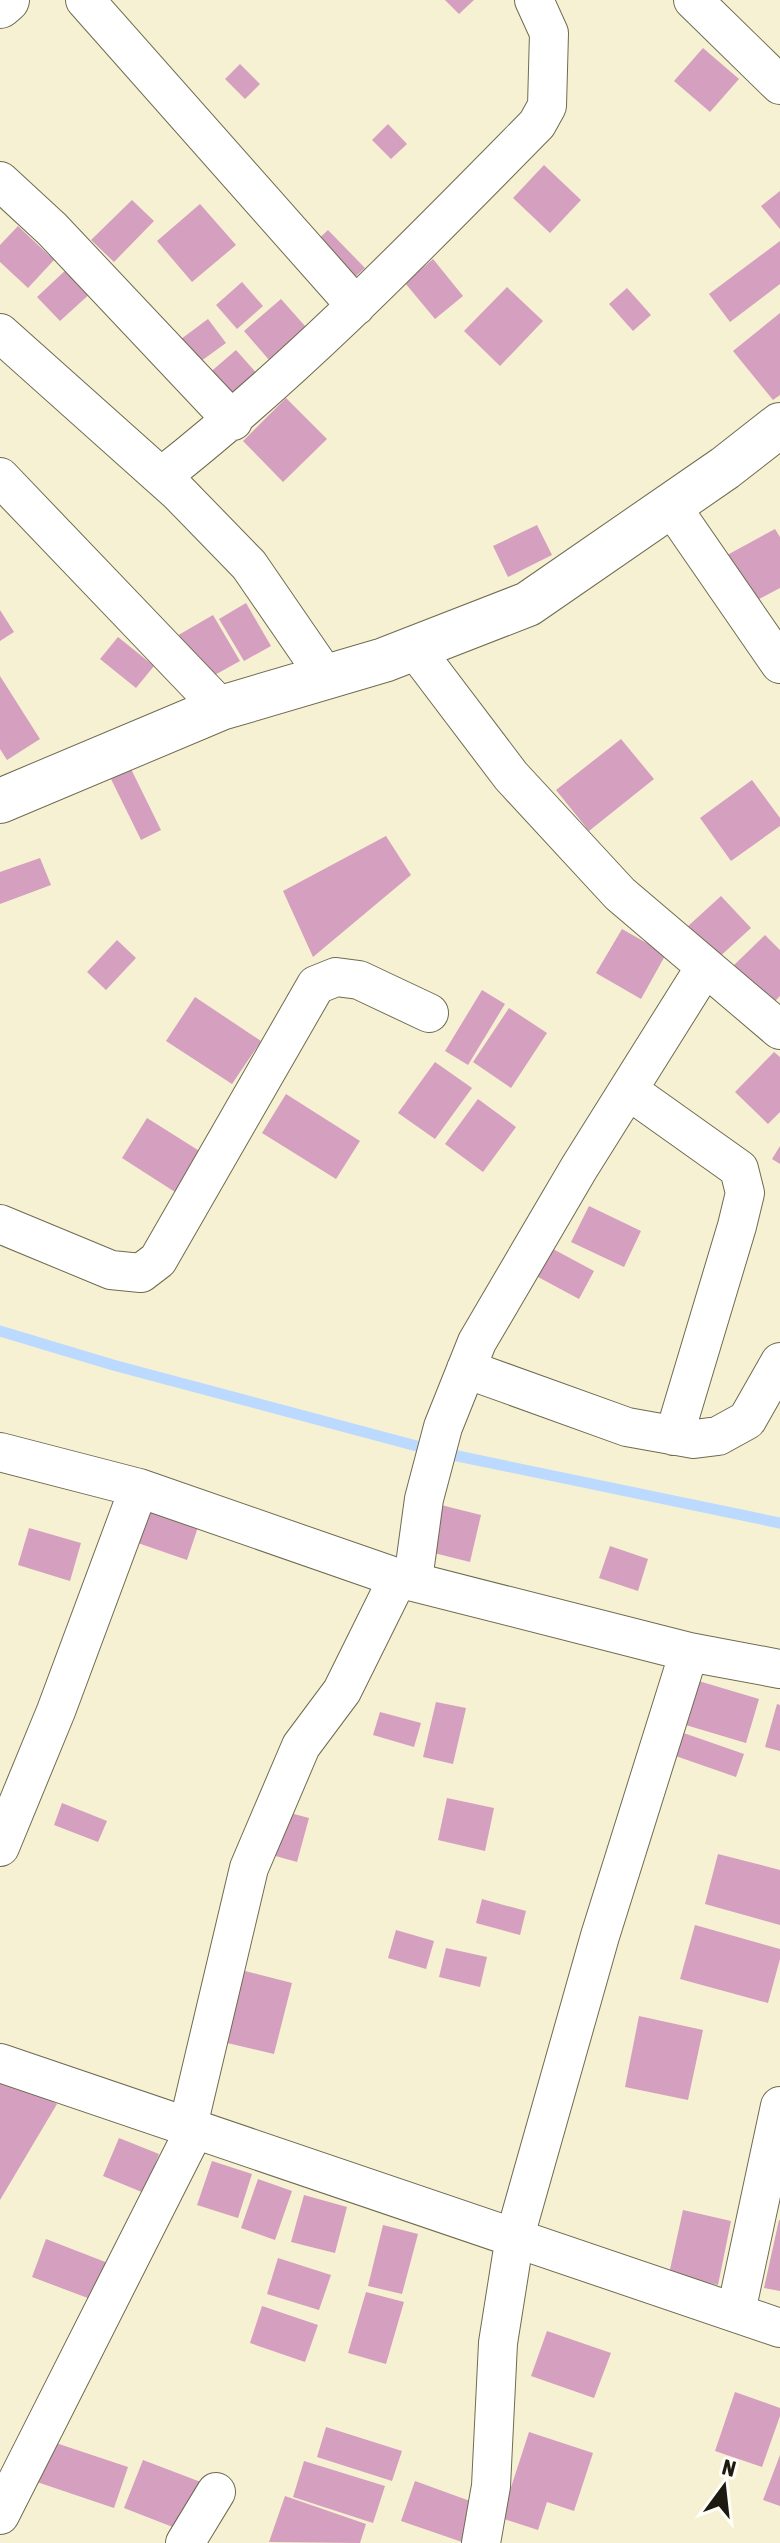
<svg xmlns="http://www.w3.org/2000/svg" width="780" height="2543" viewBox="0 0 780 2543" font-family="'Asap Condensed',sans-serif">
	<rect width="100%" height="100%" fill="#f6f1d3"/>
	<g fill="none" stroke-linecap="round" stroke-linejoin="round">
		<path stroke="#bcdaff" stroke-width="11" d="M0 1331 113 1365 443 1453 780 1523"/>
	</g>
	<path fill="#d59fbf" d="M445 0H474L459 14Z
		M703 48 739 79 710 112 674 81Z
		M240 64 260 84 245 99 225 79Z
		M388 124 407 144 391 159 372 140Z
		M544 165 581 200 550 233 513 198Z
		M780 191V229L761 206Z
		M132 200 154 221 114 262 91 240Z
		M200 204 236 245 192 282 157 241Z
		M18 226 54 260 28 288 0 262V245Z
		M328 230 365 268 347 284 311 246Z
		M780 241V284L730 322 709 294Z
		M433 259 463 296 435 319 405 283Z
		M70 266 93 291 60 321 37 297Z
		M242 282 263 306 237 329 216 305Z
		M507 287 543 321 500 366 464 331Z
		M627 288 651 315 633 331 609 304Z
		M281 299 313 335 275 367 244 331Z
		M780 313V395L773 400 733 351Z
		M208 319 226 343 190 369 173 345Z
		M236 350 260 377 223 408 200 381Z
		M286 398 327 439 283 482 243 441Z
		M537 525 552 555 508 577 493 546Z
		M775 529 780 537V588L744 607 718 560Z
		M246 603 271 646 244 661 219 619Z
		M0 610 14 632 0 641Z
		M213 615 240 661 202 682 175 637Z
		M118 637 154 666 136 688 100 659Z
		M0 676 40 739 7 760 0 749Z
		M621 739 654 779 589 831 556 790Z
		M131 769 161 830 141 840 111 779Z
		M752 780 780 818V826L731 861 700 818Z
		M386 836 411 875 313 957 283 891Z
		M40 858 51 885 0 904V872Z
		M721 896 751 928 716 960 686 928Z
		M622 929 666 954 641 999 596 973Z
		M765 935 780 950V996L770 1006 732 967Z
		M117 940 136 958 106 990 87 972Z
		M482 990 505 1004 468 1065 445 1051Z
		M195 997 261 1041 232 1084 166 1041Z
		M509 1008 547 1033 511 1088 473 1062Z
		M774 1052 780 1057V1112L768 1124 735 1092Z
		M435 1062 472 1088 435 1139 398 1113Z
		M286 1094 360 1141 336 1179 262 1133Z
		M478 1099 516 1127 483 1172 445 1144Z
		M147 1118 201 1152 175 1192 122 1158Z
		M780 1146V1164L772 1159Z
		M589 1206 641 1231 624 1267 571 1242Z
		M540 1242 594 1271 579 1299 525 1270Z
		M433 1503 481 1515 470 1562 422 1550Z
		M148 1504 200 1521 187 1560 135 1542Z
		M29 1528 81 1543 70 1581 18 1565Z
		M610 1546 648 1559 638 1591 599 1578Z
		M692 1679 759 1699 746 1743 679 1723Z
		M436 1702 466 1708 453 1764 423 1757Z
		M777 1704 780 1705V1751L765 1747Z
		M380 1712 421 1723 414 1747 373 1735Z
		M675 1730 744 1754 736 1777 667 1753Z
		M447 1798 494 1808 485 1851 438 1840Z
		M62 1803 107 1821 98 1842 54 1825Z
		M283 1811 309 1818 297 1862 272 1855Z
		M718 1854 780 1870V1925L705 1904Z
		M482 1899 526 1911 520 1935 476 1923Z
		M695 1925 780 1949V1959L768 2003 680 1979Z
		M396 1930 434 1941 426 1969 388 1958Z
		M446 1948 487 1957 480 1987 439 1977Z
		M241 1970 292 1983 274 2054 223 2042Z
		M639 2016 703 2030 688 2100 625 2087Z
		M0 2078H11L57 2104 0 2200Z
		M119 2138 159 2154 144 2193 103 2176Z
		M212 2161 252 2174 238 2218 197 2205Z
		M258 2179 292 2191 275 2240 241 2228Z
		M304 2195 347 2207 335 2253 291 2242Z
		M683 2210 731 2221 718 2285 669 2274Z
		M779 2220H780V2291L764 2288Z
		M383 2225 418 2234 402 2294 368 2286Z
		M46 2239 108 2263 93 2300 32 2277Z
		M278 2258 331 2275 319 2310 267 2294Z
		M366 2292 404 2302 386 2364 348 2353Z
		M262 2306 318 2325 305 2362 250 2343Z
		M547 2331 611 2353 594 2398 531 2376Z
		M735 2392 780 2408V2416L762 2467 715 2451Z
		M326 2427 402 2451 392 2481 317 2457Z
		M529 2432 593 2453 574 2511 547 2502 538 2530 501 2518Z
		M44 2439 128 2467 114 2508 31 2480Z
		M780 2455V2506L763 2500Z
		M143 2460 206 2484 188 2533 124 2508Z
		M304 2461 385 2486 373 2523 293 2497Z
		M415 2481 481 2505 465 2543 401 2521Z
		M285 2496 366 2524 360 2543 269 2542Z"/>
	<g fill="none" stroke-linecap="round" stroke-linejoin="round">
		<g stroke="#6f6b50" stroke-width="40">
			<path id="minor" d="M85 0 356 306
				M693 0 780 85
				M0 181 52 229 233 421
				M0 333 178 492 249 565 326 677
				M0 477 221 708
				M161 477C297 370 416 247 537 124L547 106 549 33 534 0
				M671 506 780 664
				M414 648 511 776 620 894 780 1030
				M628 1090 739 1169 745 1193 737 1226 674 1436
				M0 1224 111 1270 141 1273 158 1260 316 985 336 977 359 980 429 1013
				M466 1369 627 1427 694 1439 718 1436 747 1420 780 1362
				M0 1452 139 1488 398 1578 689 1652 780 1669
				M413 1580 424 1499 443 1427 477 1342 579 1168 705 967
				M0 1847 56 1711 139 1488
				M0 2063 780 2328
				M188 2126 249 1868 301 1746 342 1691 398 1578
				M736 2312 780 2106
				M0 2515 195 2129
				M185 2543 216 2492
				M481 2543 491 2486 498 2343 515 2236 600 1936 689 1652"/>
		</g>
		<g stroke="#6f6b50" stroke-width="46">
			<path id="tertiary" d="M0 6 7 0
				M0 801 221 708 384 660 528 604 725 468 780 425"/>
		</g>
		<use href="#minor" stroke="#fff" stroke-width="38"/>
		<use href="#tertiary" stroke="#fff" stroke-width="44"/>
	</g>
	<g transform="translate(724 2487) rotate(15)" stroke="#fffef8" stroke-width="6" paint-order="stroke">
	<path d="M0-6L14 30L0 20L-14 30Z" fill="#1d1b10"/>
	<text y="-12" font-size="22" font-weight="bold" text-anchor="middle" fill="#1d1b10">N</text>
	</g>
</svg>
